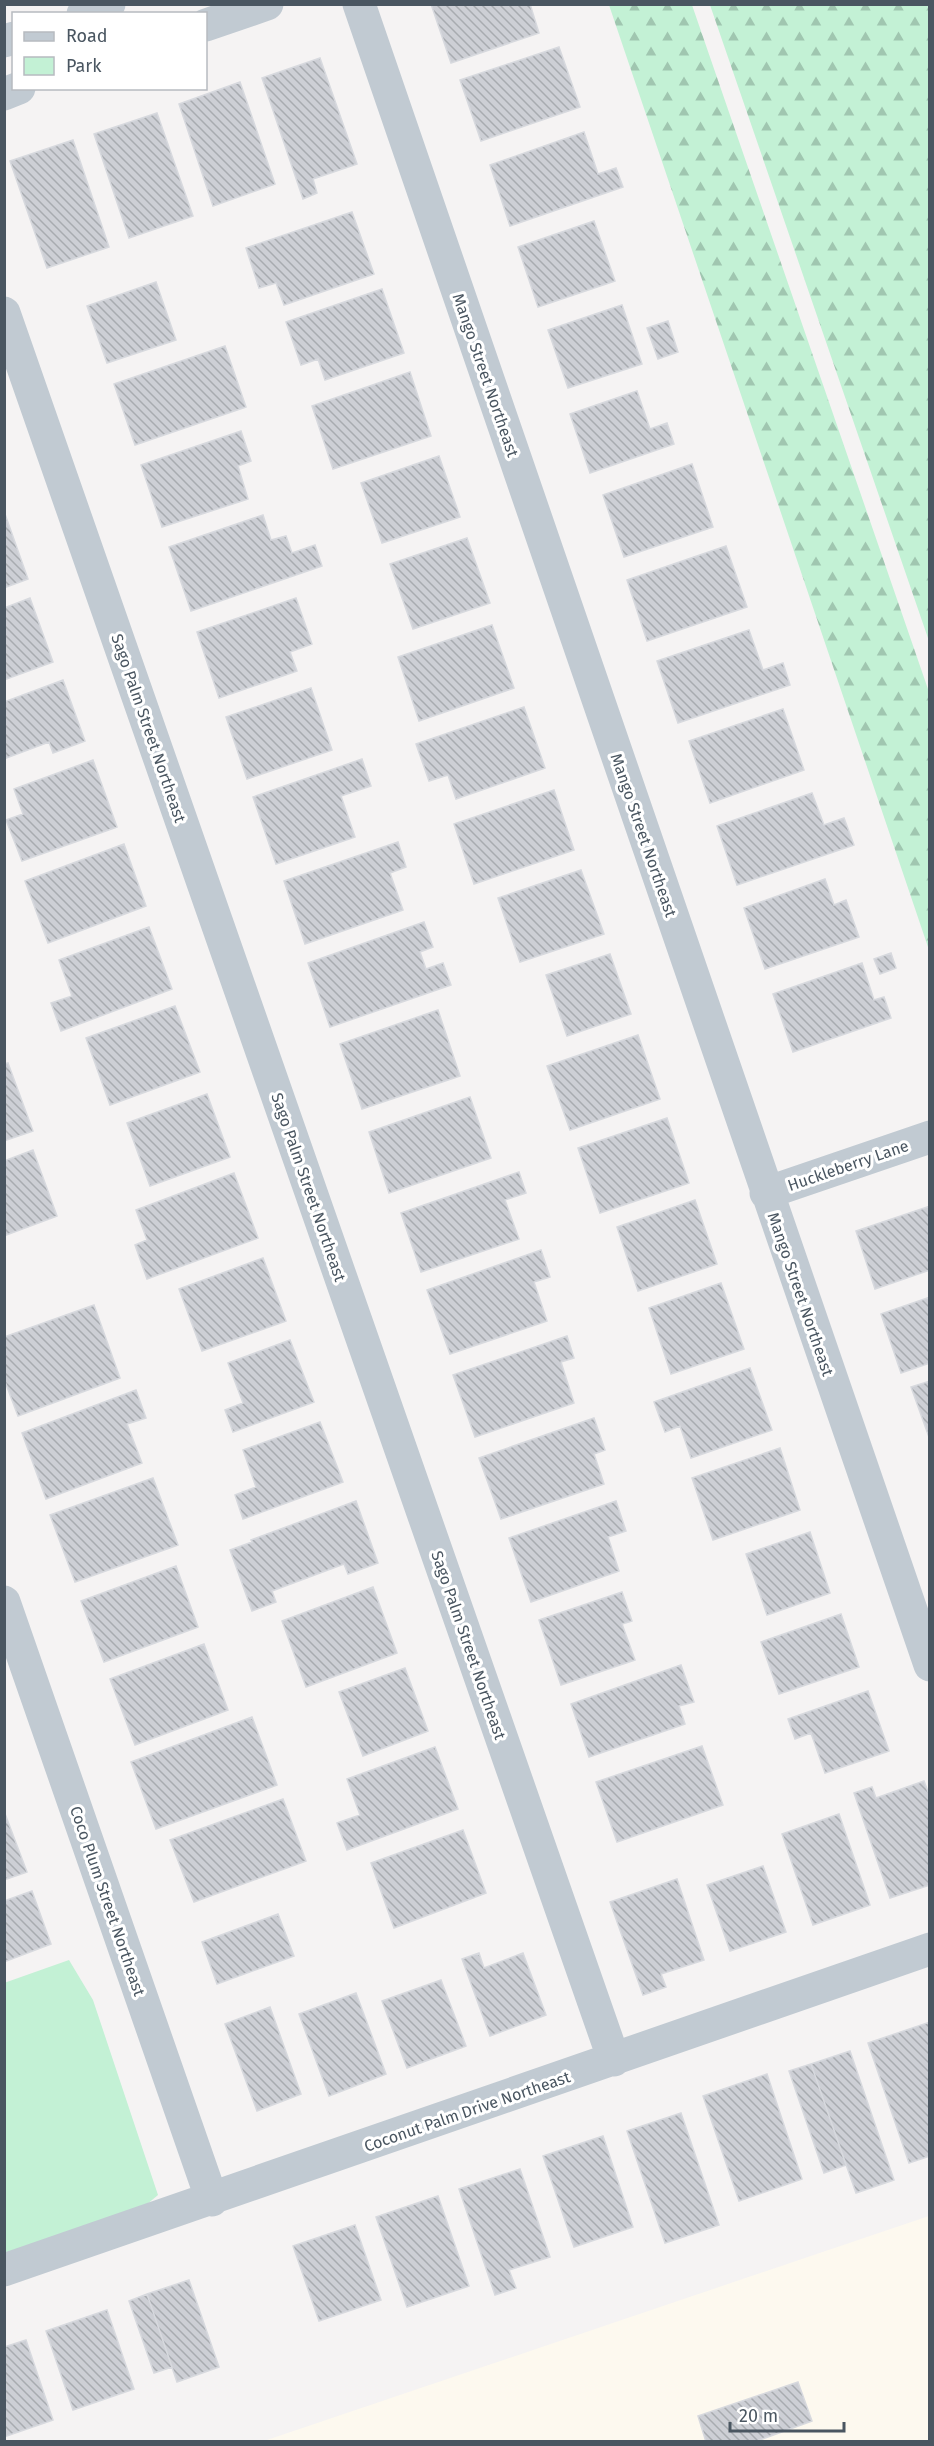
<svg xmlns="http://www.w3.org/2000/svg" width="934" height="2446" viewBox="0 0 934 2446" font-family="'Fira Sans',sans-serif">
	<defs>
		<pattern id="forest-firs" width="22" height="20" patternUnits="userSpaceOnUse" patternTransform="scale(1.5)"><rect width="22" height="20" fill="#c3f1d5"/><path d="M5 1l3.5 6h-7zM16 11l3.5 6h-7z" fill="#a0c6b0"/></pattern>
		<pattern id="building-back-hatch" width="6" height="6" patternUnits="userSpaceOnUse" patternTransform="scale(1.5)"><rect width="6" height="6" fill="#cdcfd5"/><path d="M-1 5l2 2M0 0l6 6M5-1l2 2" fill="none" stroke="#a8abb0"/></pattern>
	</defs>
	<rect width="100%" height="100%" fill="#f5f3f3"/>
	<path fill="#fdf9ef" d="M929 2216V2441H264Z"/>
	<path fill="#c3f1d5" d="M69 1960 93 2000 158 2195 140 2210 4 2255V1983Z"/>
	<path fill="url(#forest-firs)" d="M609 5H692L929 692V950Z
		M710 5H929V641Z"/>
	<path fill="url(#building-back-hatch)" stroke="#d7d9de" stroke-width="1.5" d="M431 4H530L539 33 451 63Z
		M559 47 580 107 481 141 460 80Z
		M320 58 357 164 313 179 317 193 303 199 262 78Z
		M240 82 275 184 213 206 179 104Z
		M157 113 193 216 129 238 94 134Z
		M584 132 598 174 616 168 623 187 510 226 490 165Z
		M73 140 109 247 47 268 10 161Z
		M352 212 374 274 284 305 276 283 259 288 246 248Z
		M594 221 615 281 538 307 518 247Z
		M156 282 176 340 107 363 87 306Z
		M382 289 404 353 325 380 318 359 301 365 286 322Z
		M622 305 642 364 568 388 548 330Z
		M668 321 678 352 658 359 647 328Z
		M225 346 246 407 135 445 114 384Z
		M410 372 431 436 333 469 312 406Z
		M637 391 650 429 667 423 674 444 590 473 570 414Z
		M241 431 251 461 238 466 248 499 162 527 141 465Z
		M439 456 460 517 382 543 361 483Z
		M692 464 713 527 624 557 603 495Z
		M5 514 28 579 4 588V515Z
		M263 515 271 540 286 536 292 553 315 545 322 566 191 611 169 547Z
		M467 538 490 603 413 629 390 564Z
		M726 546 747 607 647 641 627 580Z
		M30 598 53 662 4 680V608Z
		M296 598 312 644 290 652 297 671 219 698 197 632Z
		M492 625 514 688 419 721 398 657Z
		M749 630 763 670 783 663 790 685 678 723 657 661Z
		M63 680 85 741 53 753 49 742 4 759V702Z
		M311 688 332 750 247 779 226 717Z
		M524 707 545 768 456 799 448 775 429 781 416 744Z
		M783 709 804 770 710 803 689 741Z
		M362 759 371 786 341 796 355 837 276 864 253 797Z
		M93 760 117 827 22 861 6 820 23 814 14 789Z
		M554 790 574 850 474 884 454 824Z
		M812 793 824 825 844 818 854 845 737 885 717 826Z
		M398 842 406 867 390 873 403 910 305 944 284 881Z
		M124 844 146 906 48 943 25 881Z
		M581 870 604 934 520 962 498 898Z
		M825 879 834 905 846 900 859 937 765 969 744 908Z
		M424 922 433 947 420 952 426 969 443 963 451 985 330 1027 308 963Z
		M149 927 172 989 61 1031 51 1003 72 996 59 960Z
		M891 953 896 968 880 974 874 959Z
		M610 954 631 1014 567 1036 546 975Z
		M862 963 874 1000 884 997 891 1018 793 1052 773 994Z
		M175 1006 200 1072 110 1105 86 1038Z
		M438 1010 460 1076 362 1109 340 1044Z
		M638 1035 660 1099 570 1130 547 1066Z
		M8 1063 33 1131 4 1141V1064Z
		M207 1094 230 1157 150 1186 127 1123Z
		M470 1097 491 1158 389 1193 369 1132Z
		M667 1118 689 1183 600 1213 578 1148Z
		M33 1150 57 1216 4 1236V1161Z
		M519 1172 526 1193 505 1200 519 1239 421 1272 401 1213Z
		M234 1173 258 1238 147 1279 135 1245 147 1240 136 1210Z
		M695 1200 717 1264 638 1291 617 1227Z
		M930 1206V1270L875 1289 856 1231Z
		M541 1250 550 1277 534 1282 547 1321 450 1354 427 1290Z
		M263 1258 286 1321 202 1351 179 1289Z
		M721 1283 744 1349 671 1374 649 1308Z
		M930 1297V1363L901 1373 881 1314Z
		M94 1305 120 1378 18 1416 4 1379V1337Z
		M567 1336 574 1358 561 1362 574 1403 475 1437 453 1375Z
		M290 1340 314 1402 233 1432 225 1410 243 1403 228 1363Z
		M750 1368 772 1430 691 1458 680 1426 665 1432 654 1402Z
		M930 1381V1440L911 1387Z
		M136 1390 146 1418 127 1424 142 1463 46 1499 22 1433Z
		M594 1418 605 1450 594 1454 604 1484 501 1519 479 1458Z
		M320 1422 343 1482 243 1519 235 1495 256 1487 243 1450Z
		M780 1448 800 1510 713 1540 692 1478Z
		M153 1478 178 1545 75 1582 50 1515Z
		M356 1501 378 1563 348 1574 344 1564 272 1591 276 1602 252 1611 230 1550 252 1542 251 1540Z
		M616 1501 626 1531 608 1537 619 1571 531 1602 509 1538Z
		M810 1532 830 1593 767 1615 746 1554Z
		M176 1566 198 1627 104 1662 81 1601Z
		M373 1587 397 1653 306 1687 282 1621Z
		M622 1592 632 1621 622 1624 635 1660 561 1685 539 1620Z
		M841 1614 859 1667 779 1694 761 1642Z
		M204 1644 228 1710 135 1745 110 1679Z
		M681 1665 694 1702 679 1706 685 1724 589 1757 571 1704Z
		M405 1668 428 1731 363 1756 339 1692Z
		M868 1691 889 1751 825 1773 811 1733 795 1739 788 1719Z
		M252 1717 277 1785 156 1829 131 1762Z
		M702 1746 723 1805 617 1842 596 1782Z
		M435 1747 458 1809 347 1850 337 1823 360 1815 347 1779Z
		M924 1781 930 1797V1885L890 1898 854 1793 872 1787 876 1798Z
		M283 1799 306 1861 194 1902 170 1840Z
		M4 1811 27 1872 4 1880Z
		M839 1814 870 1905 813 1925 782 1834Z
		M463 1830 486 1893 394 1928 371 1863Z
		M763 1866 786 1932 730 1951 707 1885Z
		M677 1879 704 1960 661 1974 666 1987 643 1995 610 1902Z
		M32 1891 51 1944 4 1962V1901Z
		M278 1914 294 1956 217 1984 202 1942Z
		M479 1953 484 1968 523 1953 546 2015 490 2036 462 1959Z
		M441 1980 466 2046 407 2068 382 2001Z
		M356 1993 386 2074 329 2096 299 2014Z
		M270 2007 301 2094 257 2111 225 2024Z
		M930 2022V2156L909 2163 868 2043Z
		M850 2051 894 2180 856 2193 811 2064Z
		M811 2064 846 2165 824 2173 789 2071Z
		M767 2074 802 2179 739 2201 703 2096Z
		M681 2113 719 2225 665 2243 627 2131Z
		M603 2136 633 2227 574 2247 543 2156Z
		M520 2169 550 2257 509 2270 516 2288 495 2295 459 2189Z
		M438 2196 469 2286 407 2307 376 2217Z
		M355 2225 381 2300 319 2321 293 2246Z
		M189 2280 219 2367 177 2382 147 2294Z
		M147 2294 172 2367 154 2373 129 2301Z
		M107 2310 134 2389 73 2410 46 2331Z
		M26 2340 53 2420 4 2437V2347Z
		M798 2382 812 2421 754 2442H706L698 2416Z"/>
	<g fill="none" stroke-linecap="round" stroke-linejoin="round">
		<path stroke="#c1cad2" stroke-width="33" d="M359 4 930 1665
			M83 14 109 4
			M206 25 267 4
			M4 41 14 38
			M4 94 19 88
			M4 313 614 2060
			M766 1193 930 1137
			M4 1602 212 2200
			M4 2270 930 1949"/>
	</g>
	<g text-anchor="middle" stroke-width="6" stroke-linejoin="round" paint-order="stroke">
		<g font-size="16" fill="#4a5661" stroke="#fff">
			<text transform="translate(486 375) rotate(71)" y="6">Mango Street Northeast</text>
			<text transform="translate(149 728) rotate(71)" y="6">Sago Palm Street Northeast</text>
			<text transform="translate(644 835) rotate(71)" y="6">Mango Street Northeast</text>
			<text transform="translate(848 1165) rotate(-19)" y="6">Huckleberry Lane</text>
			<text transform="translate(309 1187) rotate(71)" y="6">Sago Palm Street Northeast</text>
			<text transform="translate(801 1294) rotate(71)" y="6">Mango Street Northeast</text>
			<text transform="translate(469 1645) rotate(71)" y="6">Sago Palm Street Northeast</text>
			<text transform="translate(108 1901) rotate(71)" y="6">Coco Plum Street Northeast</text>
			<text transform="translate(467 2111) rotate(-19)" y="6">Coconut Palm Drive Northeast</text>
		</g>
	</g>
	<rect width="934" height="2446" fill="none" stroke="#4a5661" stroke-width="12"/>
	<rect x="12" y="12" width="195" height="78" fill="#ffffff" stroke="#b7bbc0" stroke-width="1.5"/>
	<rect x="24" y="32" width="30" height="9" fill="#c1cad2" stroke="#b7bbc0" stroke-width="1.5"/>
	<text x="66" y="42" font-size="18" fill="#4a5661">Road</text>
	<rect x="24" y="57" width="30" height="18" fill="#c3f1d5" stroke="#b7bbc0" stroke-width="1.5"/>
	<text x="66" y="72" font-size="18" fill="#4a5661">Park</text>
	<path d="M730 2422v9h114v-9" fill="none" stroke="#4a5661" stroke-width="3"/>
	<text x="739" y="2422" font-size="18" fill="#4a5661" stroke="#ffffff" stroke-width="4.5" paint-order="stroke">20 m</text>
</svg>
